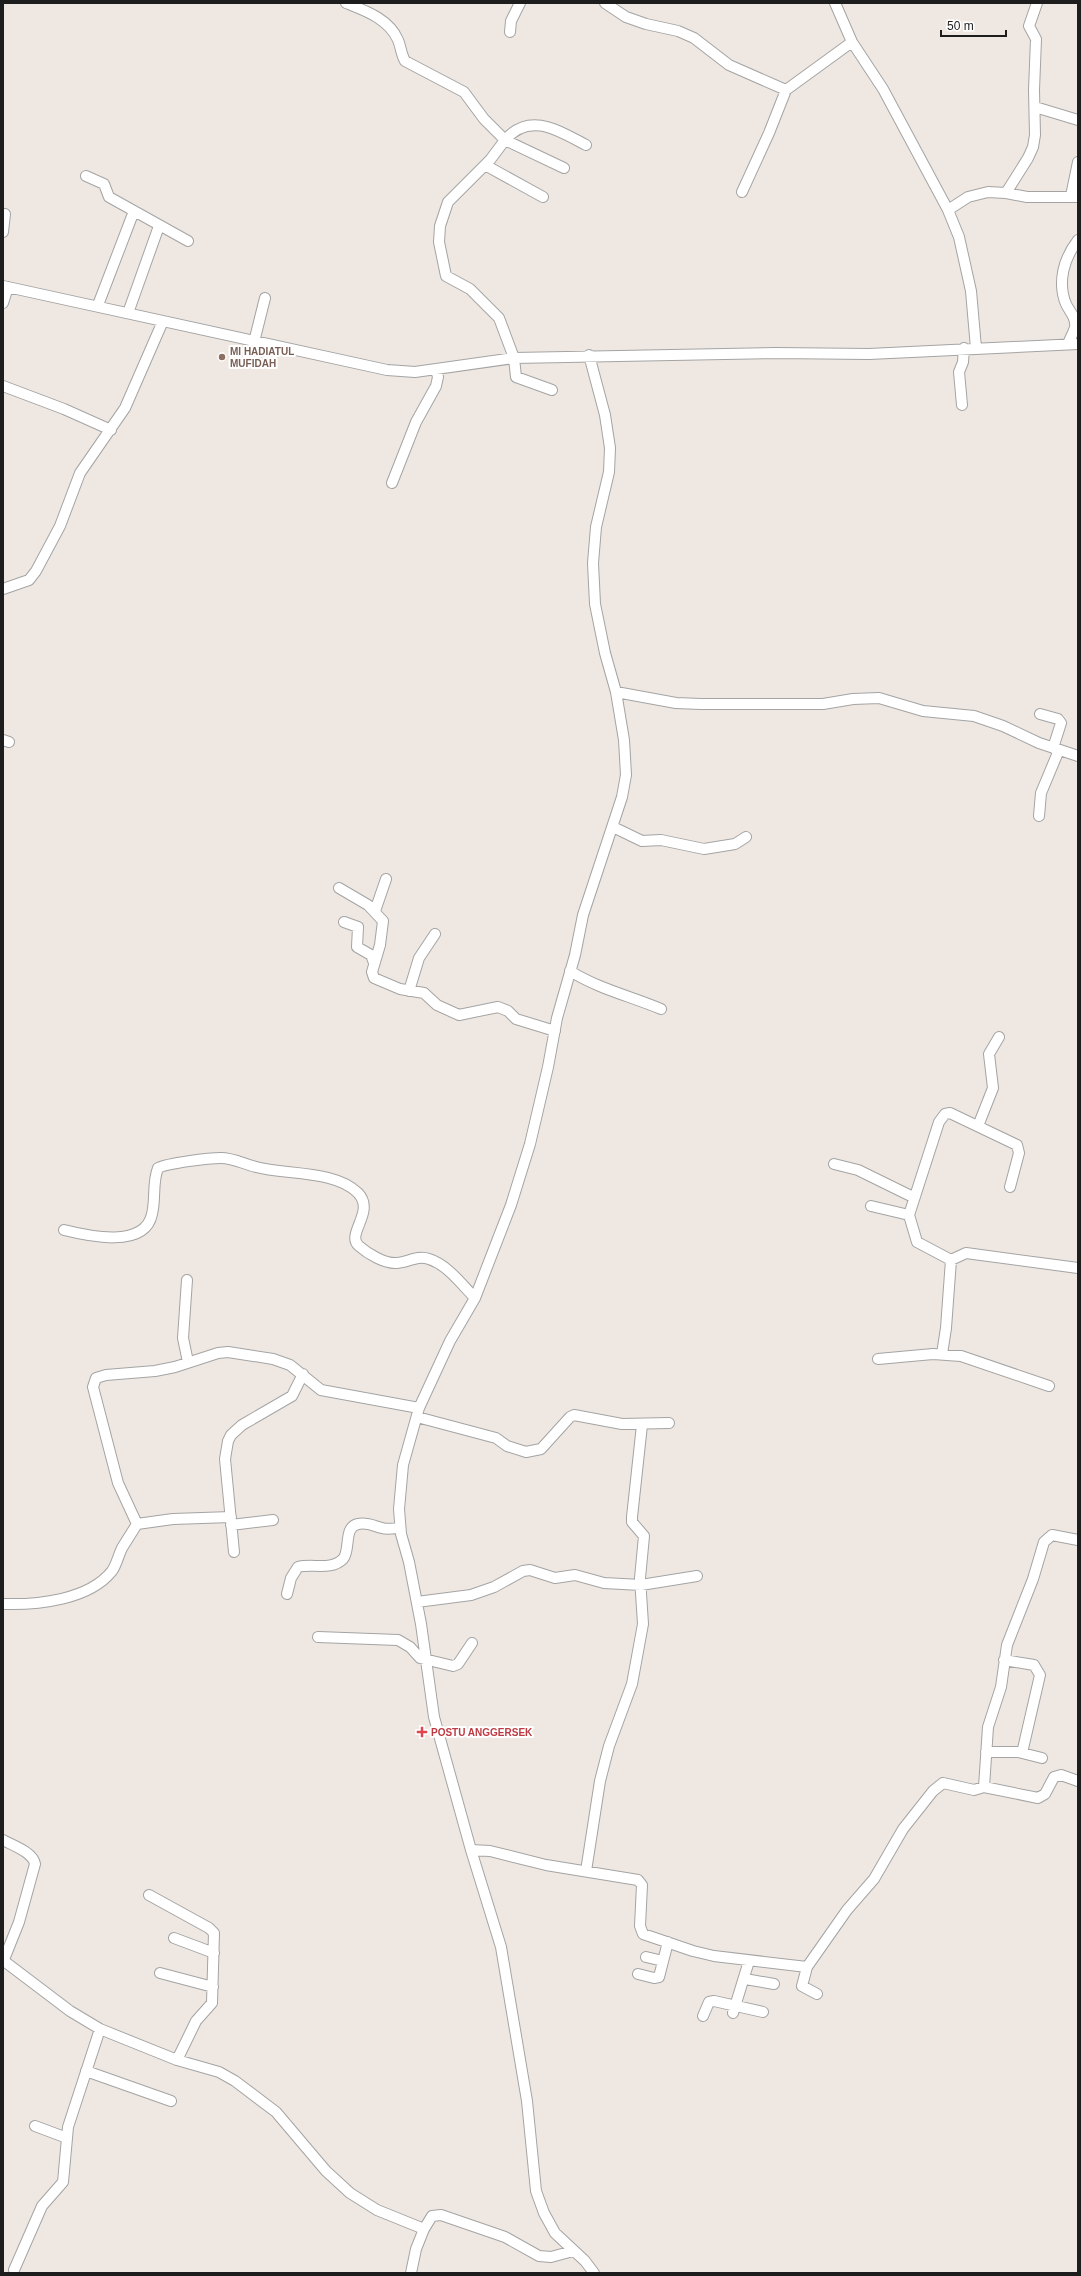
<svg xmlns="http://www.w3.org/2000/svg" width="1081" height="2276" viewBox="0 0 1081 2276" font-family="Arial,sans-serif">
	<rect width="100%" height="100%" fill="#efe8e2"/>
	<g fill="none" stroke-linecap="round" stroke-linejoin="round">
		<g stroke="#a4a4a4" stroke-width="12">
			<path id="minor" d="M346 3C366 11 389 19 398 40 401 47 401 54 405 61L464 92 484 119 505 140 490 160 448 202 440 226 439 242 446 276 470 289 499 318 514 358 516 377 552 390
				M605 3 626 17 646 24 678 31 694 38 729 65 786 90 852 42
				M835 3 852 42 883 89 948 210 959 237 971 291 976 348
				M510 32 511 21 520 3
				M1035 107 1078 120
				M485 165 543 197
				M564 168 505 140C530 111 559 131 586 145
				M86 176 104 184 109 197 188 241
				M742 192 769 133 786 90
				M1006 193 1028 158 1033 147 1035 135 1034 90 1036 39 1029 26 1037 3
				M1071 196 1078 162
				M948 210 968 197 988 192 1006 193 1027 197H1078
				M3 232 5 214
				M3 286 387 370 415 372 514 358 776 353 869 354 1078 344
				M3 303 8 287
				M98 305 134 211
				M128 313 159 226
				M254 342 265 298
				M1068 344C1070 338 1074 332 1075 327 1077 318 1069 311 1066 304 1057 282 1064 258 1078 240
				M589 355 605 415 610 448 609 472 596 527 593 563 595 604 605 653 616 692 624 740 626 775 622 797 583 915 575 955 557 1018 548 1067 530 1144 511 1205 475 1298 450 1341 419 1408 403 1465 399 1509 401 1534 409 1562 421 1624 434 1717 471 1850 501 1947 527 2101 536 2191 544 2213 555 2233 585 2261 594 2273
				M3 386 64 409 111 430
				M962 405 959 372 963 362 964 348
				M392 483 416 422 436 386 438 377 436 370
				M3 589 29 580 36 571 60 526 80 473 125 408 163 321
				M616 692 676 703 701 704H823L853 699 879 698 923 711 974 716 1003 726 1039 743 1078 756
				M1040 714 1058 719 1061 723 1053 748
				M3 740 9 742
				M1039 816 1041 793 1059 750
				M613 827 642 841 661 840 704 849 735 844 746 837
				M339 888 368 905 383 921 380 945 372 972 374 978 400 989 424 993 437 1005 459 1015 498 1007 508 1011 516 1019 555 1031
				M375 911 386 879
				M344 922 358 927 357 947 371 955 374 963
				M570 971C599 989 630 996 661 1009
				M409 991 419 958 435 934
				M978 1126 993 1088 989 1054 999 1037
				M834 1164 858 1170 913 1197
				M1010 1187 1019 1153 1017 1145 950 1113 945 1114 939 1122 909 1215 917 1242 951 1260 966 1253 1078 1268
				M871 1206 909 1215
				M64 1230C88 1236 145 1249 152 1214 156 1198 152 1183 158 1168 168 1163 209 1158 221 1158 233 1158 244 1164 256 1167 285 1175 335 1170 358 1193 376 1212 345 1234 359 1246 368 1254 385 1264 397 1263 409 1262 417 1255 429 1259 448 1265 462 1285 475 1298
				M187 1280 183 1338 188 1362
				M942 1354 946 1328 951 1260
				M878 1359 933 1354 961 1356 1049 1386
				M417 1417 496 1438 507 1446 526 1452 541 1449 570 1417 574 1415 622 1424 669 1423
				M137 1524 173 1519 231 1517
				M231 1525 273 1520
				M234 1552 225 1459 228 1441 231 1435 242 1425 292 1396 303 1374
				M287 1594 291 1578 298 1567C312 1563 331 1571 343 1559 351 1550 343 1527 358 1524 367 1522 374 1526 382 1528 388 1530 395 1528 400 1528
				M417 1602 471 1595 494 1587 523 1571 530 1570 555 1578 575 1575 604 1583 641 1585 697 1576
				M3 1604C38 1605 89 1600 112 1571 117 1564 118 1556 122 1548 127 1540 132 1532 137 1524L118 1483 93 1387 96 1378 106 1375 155 1371 175 1367 218 1353 228 1352 273 1359 290 1365 321 1390 419 1408
				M318 1637 398 1640 410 1647 420 1658 453 1666 458 1664 472 1643
				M1004 1660 1034 1665 1040 1675 1022 1753
				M986 1752H1018L1042 1758
				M984 1787 1038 1798 1045 1794 1054 1777 1061 1775 1078 1781
				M3 1840C12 1845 33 1852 35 1864L19 1922 3 1962
				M471 1850 490 1851 546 1865 638 1880 642 1885 640 1926 643 1934 693 1951 714 1956 807 1967 847 1910 874 1879 903 1829 933 1791 943 1783 974 1790 984 1787 988 1727 1001 1687 1007 1645 1033 1579 1044 1542 1052 1535 1078 1540
				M586 1871 600 1781 609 1746 632 1684 643 1624 640 1578 644 1536 632 1522V1517L642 1425
				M149 1895 209 1928 214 1933 212 2003 196 2021 177 2060
				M174 1938 214 1953
				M646 1957 663 1961
				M4 1961 70 2011 100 2029 177 2060 219 2072 235 2081 276 2112 326 2171 350 2193 377 2210 424 2229 432 2216 441 2215 505 2237 539 2256 551 2257 573 2251
				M807 1967 802 1986 817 1994
				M160 1973 213 1987
				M638 1974 654 1978 659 1977 668 1942
				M745 1979 774 1984
				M733 2013 749 1961
				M703 2016 709 2002 714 2001 763 2012
				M86 2071 171 2101
				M35 2126 67 2138
				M14 2270 42 2206 63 2182 68 2127 100 2029
				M411 2273 416 2249 424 2229"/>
		</g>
		<use href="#minor" stroke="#fff" stroke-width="10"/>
	</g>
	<circle fill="#8d6e63" stroke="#fff" stroke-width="1.5" cx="222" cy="357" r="4"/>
	<path fill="#e0444e" stroke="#fff" stroke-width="1.5" d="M420 1726h4v4h4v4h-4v4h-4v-4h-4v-4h4z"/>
	<g text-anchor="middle" stroke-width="4" stroke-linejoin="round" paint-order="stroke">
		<g font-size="10" font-weight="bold" fill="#785e54" stroke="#fff" text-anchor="start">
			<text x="230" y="355">MI HADIATUL<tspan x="230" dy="12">MUFIDAH</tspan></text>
		</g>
		<g font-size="10" font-weight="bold" fill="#be3a42" stroke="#fff" text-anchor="start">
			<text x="431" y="1736">POSTU ANGGERSEK</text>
		</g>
	</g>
	<rect width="1081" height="2276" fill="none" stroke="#1d1d1d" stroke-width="8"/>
	<path d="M941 30v6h65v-6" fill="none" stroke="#1d1d1d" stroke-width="2"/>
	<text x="947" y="30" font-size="12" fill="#1d1d1d" stroke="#ffffff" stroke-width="3" paint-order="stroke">50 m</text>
</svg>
